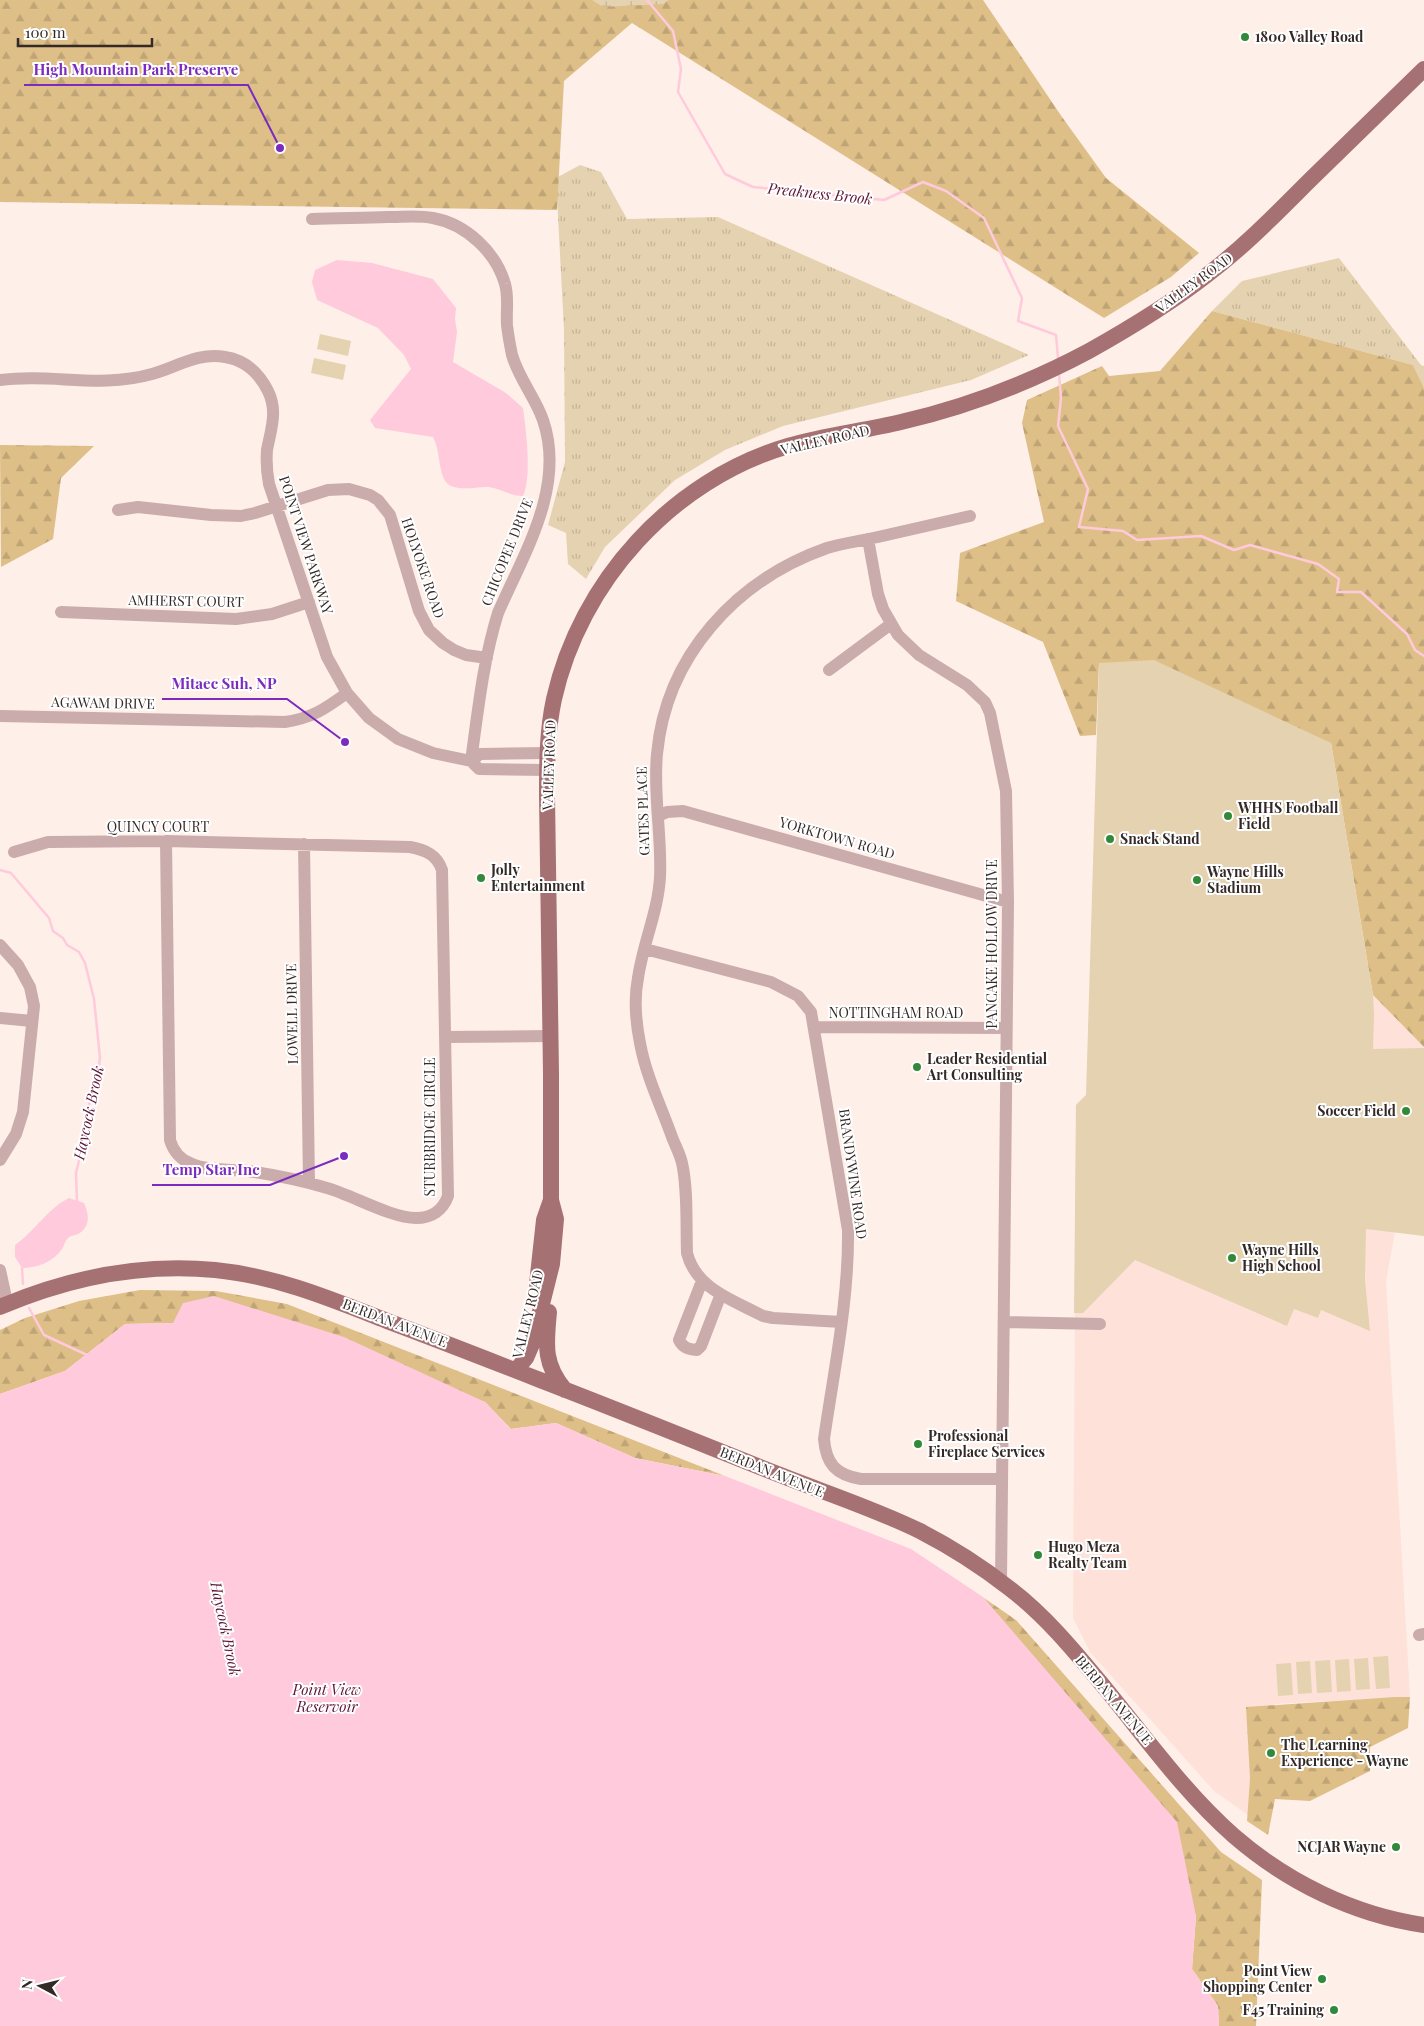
<svg xmlns="http://www.w3.org/2000/svg" width="1424" height="2026" viewBox="0 0 1424 2026" font-family="'Playfair Display',serif">
	<defs>
		<pattern id="grass-tufts" width="24" height="20" patternUnits="userSpaceOnUse" patternTransform="scale(1.25)"><rect width="24" height="20" fill="#e5d2b0"/><path d="M3 7l-1-3M5 7V3M7 7l1-3M15 17l-1-3M17 17v-4M19 17l1-3" fill="none" stroke="#c5b497"/></pattern>
		<pattern id="forest-firs" width="22" height="20" patternUnits="userSpaceOnUse" patternTransform="scale(1.25)"><rect width="22" height="20" fill="#debf88"/><path d="M5 1l3.5 6h-7zM16 11l3.5 6h-7z" fill="#bfa475"/></pattern>
		<pattern id="wetland-marsh" width="20" height="14" patternUnits="userSpaceOnUse" patternTransform="scale(1.25)"><rect width="20" height="14" fill="#e5d2b0"/><path d="M1 5h8M5 5V1M11 12h8M15 12V8" fill="none" stroke="#c5b497"/></pattern>
	</defs>
	<rect width="100%" height="100%" fill="#ffefe9"/>
	<path fill="#fee2d9" d="M1373 995 1424 1047V1236L1395 1232 1386 1281 1410 1697 1275 1704 1250 1778 1248 1815 1214 1791 1090 1652 1073 1618 1076 1105 1086 1095Z"/>
	<path fill="url(#grass-tufts)" d="M580 165 601 172 627 219 718 217 1029 355 971 380 783 426 725 450 675 480 605 547 586 579 568 564 566 533 548 525 565 462 564 330 556 178Z
		M1339 258 1421 365 1424 366V388L1413 365 1212 311 1242 281Z"/>
	<path fill="url(#forest-firs)" d="M0 0H983L1062 117 1106 178 1199 253 1171 277 1104 318 632 23 564 81 557 210 0 202Z
		M1212 311 1413 365 1424 388V1047L1373 995 1331 743 1099 663 1096 735 1080 736 1043 642 956 601 960 553 1044 522 1022 423 1027 400 1102 366 1109 376 1160 371Z
		M0 445 94 446 61 478 53 539 1 567Z
		M140 1290 216 1291 287 1304 725 1476 635 1458 556 1423 511 1429 485 1402 173 1323 125 1324 65 1371 0 1394V1330L25 1318 79 1301Z
		M984 1598 1016 1620 1221 1852 1262 1880 1256 2026H1219L1218 2006 1192 1969 1196 1916Z
		M1395 1697H1410L1408 1728 1370 1747V1771L1310 1801 1275 1799 1268 1835 1247 1821 1250 1778 1246 1707Z"/>
	<path fill="url(#wetland-marsh)" d="M592 0H669L663 4 603 7Z"/>
	<path fill="#e5d2b0" d="M320 334 351 341 348 356 317 349Z
		M314 358 346 365 343 380 311 373Z
		M1154 660 1331 743 1373 995 1374 1015 1373 1049 1424 1048V1236L1366 1229 1365 1280 1370 1331 1321 1310 1318 1318 1294 1309 1287 1326 1135 1260 1083 1313H1074L1076 1105 1086 1095 1099 663Z
		M1388 1656 1390 1688 1376 1689 1373 1657Z
		M1368 1658 1370 1689 1356 1690 1354 1659Z
		M1349 1659 1351 1691 1337 1692 1335 1660Z
		M1330 1660 1332 1692 1317 1693 1315 1661Z
		M1310 1661 1312 1693 1298 1694 1296 1662Z
		M1291 1663 1293 1695 1278 1696 1276 1664Z"/>
	<path fill="#ffcadb" d="M337 260 372 263 433 279 456 308 455 319 457 332 453 362 506 393 523 408C526 430 532 476 523 496 511 496 501 489 489 487 476 486 451 494 444 479 438 466 440 450 433 437L375 428 370 420 411 369 404 355 378 328 317 300 312 282 315 270Z
		M69 1198 84 1203C89 1214 91 1227 78 1234 75 1235 70 1236 68 1238 65 1241 64 1246 62 1249 53 1262 37 1268 22 1268L15 1257V1245C35 1231 47 1209 69 1198Z
		M214 1296 344 1337 485 1402 511 1429 556 1423 635 1458 725 1476 911 1549 983 1597 1177 1822 1196 1916 1192 1969 1218 2006 1219 2026H0V1394L65 1371 125 1324 173 1323 183 1303Z"/>
	<g fill="none" stroke-linecap="round" stroke-linejoin="round">
		<path stroke="#ffcadb" stroke-width="2.5" d="M647 0 673 31 681 69 678 92 725 174 753 187 884 200 923 182 946 191 984 218 1022 298 1018 321 1056 335 1058 358
			M1059 374 1061 398 1058 426 1088 489 1079 527 1123 531 1137 540 1201 536 1234 550 1250 545 1318 564 1339 579 1337 592H1361L1407 634 1415 650 1424 656
			M0 870 11 873 49 918 53 931 63 938 67 945 79 952 85 963 94 999 100 1058 97 1080 86 1114 83 1144 76 1173 77 1201 75 1203
			M23 1284 22 1268 24 1266
			M29 1308 44 1335 87 1355"/>
		<path stroke="#cbacac" stroke-width="12" d="M312 219C338 218 363 218 388 217 403 217 418 215 433 218 466 224 496 252 505 284 509 297 506 311 507 325 508 335 510 345 512 355 519 379 535 397 543 420 566 487 524 553 498 613 483 661 478 711 471 761
			M0 380C52 373 99 389 152 374 177 367 198 352 225 357 245 360 259 373 268 391 278 411 271 429 267 450 266 462 267 473 269 484L327 657 347 693 369 718 398 739 433 753 471 761 479 769 547 770
			M118 510 138 507 211 515 241 516 255 513 328 490 349 489 370 495 378 500 390 515 419 611 429 630 443 643 454 650 466 655 487 658
			M868 539 878 594 883 609 898 635 919 655 967 685 985 702 990 713 1006 791 1008 902 1001 1582
			M61 612 236 619 272 614 309 602
			M829 670 891 624
			M0 716 285 722C312 718 325 709 347 693
			M471 761 480 754 547 753
			M658 816 667 812 683 811 1008 902
			M304 844 309 1183
			M14 852 48 842 166 841 410 847C426 850 437 855 442 870L448 1196C443 1210 432 1218 416 1218 391 1218 352 1195 327 1188 301 1180 275 1175 248 1171 231 1169 207 1171 192 1164 181 1160 173 1151 170 1140L166 841
			M0 945 18 965 30 987 34 1006 23 1112 16 1134 0 1160
			M645 949 771 982 798 996 811 1012 848 1230C849 1299 834 1370 824 1439 826 1464 836 1475 861 1479H1002
			M0 1018 32 1021
			M815 1027 1006 1028
			M445 1037 551 1036
			M0 1270 5 1293 4 1305
			M702 1281 679 1340C683 1348 688 1349 697 1350L701 1346 721 1294
			M841 1322 773 1318 763 1316C733 1300 696 1289 687 1253 686 1226 688 1189 682 1163 680 1154 675 1145 672 1137 661 1106 646 1076 640 1043 636 1023 634 998 638 978 643 943 658 912 660 877 662 836 653 795 657 754 666 656 736 580 827 548 843 543 861 541 878 537 908 530 939 523 970 516
			M1004 1322 1100 1324
			M1419 1635 1424 1634"/>
		<path stroke="#a67172" stroke-width="16" d="M537 1284 544 1220 551 1200
			M0 1307C68 1278 141 1263 215 1270 276 1276 331 1299 387 1321 438 1340 489 1360 540 1380 618 1410 697 1442 775 1473 823 1492 873 1508 920 1531 951 1547 981 1566 1009 1588 1046 1616 1076 1653 1105 1688 1146 1738 1185 1793 1234 1836 1287 1882 1354 1915 1424 1925
			M549 1312C546 1344 543 1364 565 1390
			M516 1370 526 1358 532 1344 552 1264 556 1219 551 1200V1074L547 796C547 763 547 731 554 699 580 582 672 480 788 446 825 435 864 431 901 422 966 407 1031 382 1089 351 1130 328 1170 304 1207 275 1245 246 1277 213 1310 180 1348 143 1386 106 1424 69"/>
	</g>
	<g fill="#318939" stroke="#fff" stroke-width="2">
		<circle cx="1245" cy="37" r="5"/>
		<circle cx="1228" cy="816" r="5"/>
		<circle cx="1110" cy="839" r="5"/>
		<circle cx="481" cy="878" r="5"/>
		<circle cx="1197" cy="880" r="5"/>
		<circle cx="917" cy="1067" r="5"/>
		<circle cx="1406" cy="1111" r="5"/>
		<circle cx="1232" cy="1258" r="5"/>
		<circle cx="918" cy="1444" r="5"/>
		<circle cx="1038" cy="1555" r="5"/>
		<circle cx="1271" cy="1753" r="5"/>
		<circle cx="1396" cy="1847" r="5"/>
		<circle cx="1322" cy="1979" r="5"/>
		<circle cx="1334" cy="2010" r="5"/>
	</g>
	<g text-anchor="middle" stroke-width="4" stroke-linejoin="round" paint-order="stroke">
		<g font-size="14" font-weight="bold" fill="#332926" stroke="#fff" text-anchor="start">
			<text x="1255" y="42">1800 Valley Road</text>
			<text x="1238" y="813">WHHS Football<tspan x="1238" dy="16">Field</tspan></text>
			<text x="1120" y="844">Snack Stand</text>
			<text x="491" y="875">Jolly<tspan x="491" dy="16">Entertainment</tspan></text>
			<text x="1207" y="877">Wayne Hills<tspan x="1207" dy="16">Stadium</tspan></text>
			<text x="927" y="1064">Leader Residential<tspan x="927" dy="16">Art Consulting</tspan></text>
			<text x="1396" y="1116" text-anchor="end">Soccer Field</text>
			<text x="1242" y="1255">Wayne Hills<tspan x="1242" dy="16">High School</tspan></text>
			<text x="928" y="1441">Professional<tspan x="928" dy="16">Fireplace Services</tspan></text>
			<text x="1048" y="1552">Hugo Meza<tspan x="1048" dy="16">Realty Team</tspan></text>
			<text x="1281" y="1750">The Learning<tspan x="1281" dy="16">Experience - Wayne</tspan></text>
			<text x="1386" y="1852" text-anchor="end">NCJAR Wayne</text>
			<text x="1312" y="1976" text-anchor="end">Point View<tspan x="1312" dy="16">Shopping Center</tspan></text>
			<text x="1324" y="2015" text-anchor="end">F45 Training</text>
		</g>
		<g font-size="14" fill="#332926" stroke="#fff">
			<text transform="translate(1194 283) rotate(-36)" y="5">VALLEY ROAD</text>
			<text transform="translate(825 440) rotate(-13)" y="5">VALLEY ROAD</text>
			<text transform="translate(306 545) rotate(72)" y="5">POINT VIEW PARKWAY</text>
			<text transform="translate(507 552) rotate(-68)" y="5">CHICOPEE DRIVE</text>
			<text transform="translate(423 568) rotate(71)" y="5">HOLYOKE ROAD</text>
			<text transform="translate(186 601) rotate(1)" y="5">AMHERST COURT</text>
			<text transform="translate(103 703) rotate(1)" y="5">AGAWAM DRIVE</text>
			<text transform="translate(549 765) rotate(-88)" y="5">VALLEY ROAD</text>
			<text transform="translate(643 811) rotate(-92)" y="5">GATES PLACE</text>
			<text x="158" y="832">QUINCY COURT</text>
			<text transform="translate(837 838) rotate(16)" y="5">YORKTOWN ROAD</text>
			<text transform="translate(992 944) rotate(-90)" y="5">PANCAKE HOLLOW DRIVE</text>
			<text x="896" y="1018">NOTTINGHAM ROAD</text>
			<text transform="translate(292 1014) rotate(-91)" y="5">LOWELL DRIVE</text>
			<text transform="translate(430 1127) rotate(-90)" y="5">STURBRIDGE CIRCLE</text>
			<text transform="translate(853 1174) rotate(82)" y="5">BRANDYWINE ROAD</text>
			<text transform="translate(528 1314) rotate(-76)" y="5">VALLEY ROAD</text>
			<text transform="translate(395 1323) rotate(21)" y="5">BERDAN AVENUE</text>
			<text transform="translate(772 1472) rotate(22)" y="5">BERDAN AVENUE</text>
			<text transform="translate(1114 1700) rotate(50)" y="5">BERDAN AVENUE</text>
		</g>
		<g font-size="15" font-style="italic" fill="#5e1536" stroke="#fff">
			<text transform="translate(820 194) rotate(6)" y="5">Preakness Brook</text>
			<text transform="translate(89 1113) rotate(-78)" y="5">Haycock Brook</text>
			<text transform="translate(225 1629) rotate(78)" y="5">Haycock Brook</text>
			<text x="327" y="1695">Point View<tspan x="327" dy="17">Reservoir</tspan></text>
		</g>
	</g>
	<path fill="none" stroke="#7b2cbf" stroke-width="2" d="M280 148L248 85H24M345 742L287 699H162M344 1156L270 1185H152"/>
	<g fill="#7b2cbf" stroke="#fff" stroke-width="2">
		<circle cx="280" cy="148" r="5"/>
		<circle cx="345" cy="742" r="5"/>
		<circle cx="344" cy="1156" r="5"/>
	</g>
	<g font-size="15" text-anchor="middle" font-weight="bold" fill="#7b2cbf" stroke="#fff" stroke-width="4" stroke-linejoin="round" paint-order="stroke">
		<text x="136" y="75">High Mountain Park Preserve</text>
		<text x="224" y="689">Mitaec Suh, NP</text>
		<text x="211" y="1175">Temp Star Inc</text>
	</g>
	<g transform="translate(40 1986) rotate(277)" stroke="#ffffff" stroke-width="4" paint-order="stroke">
	<path d="M0-4L9 19L0 12L-9 19Z" fill="#332926"/>
	<text y="-8" font-size="14" font-weight="bold" text-anchor="middle" fill="#332926">N</text>
	</g>
	<path d="M18 38v8h134v-8" fill="none" stroke="#332926" stroke-width="2.5"/>
	<text x="25" y="38" font-size="15" fill="#332926" stroke="#ffffff" stroke-width="4" paint-order="stroke">100 m</text>
</svg>
